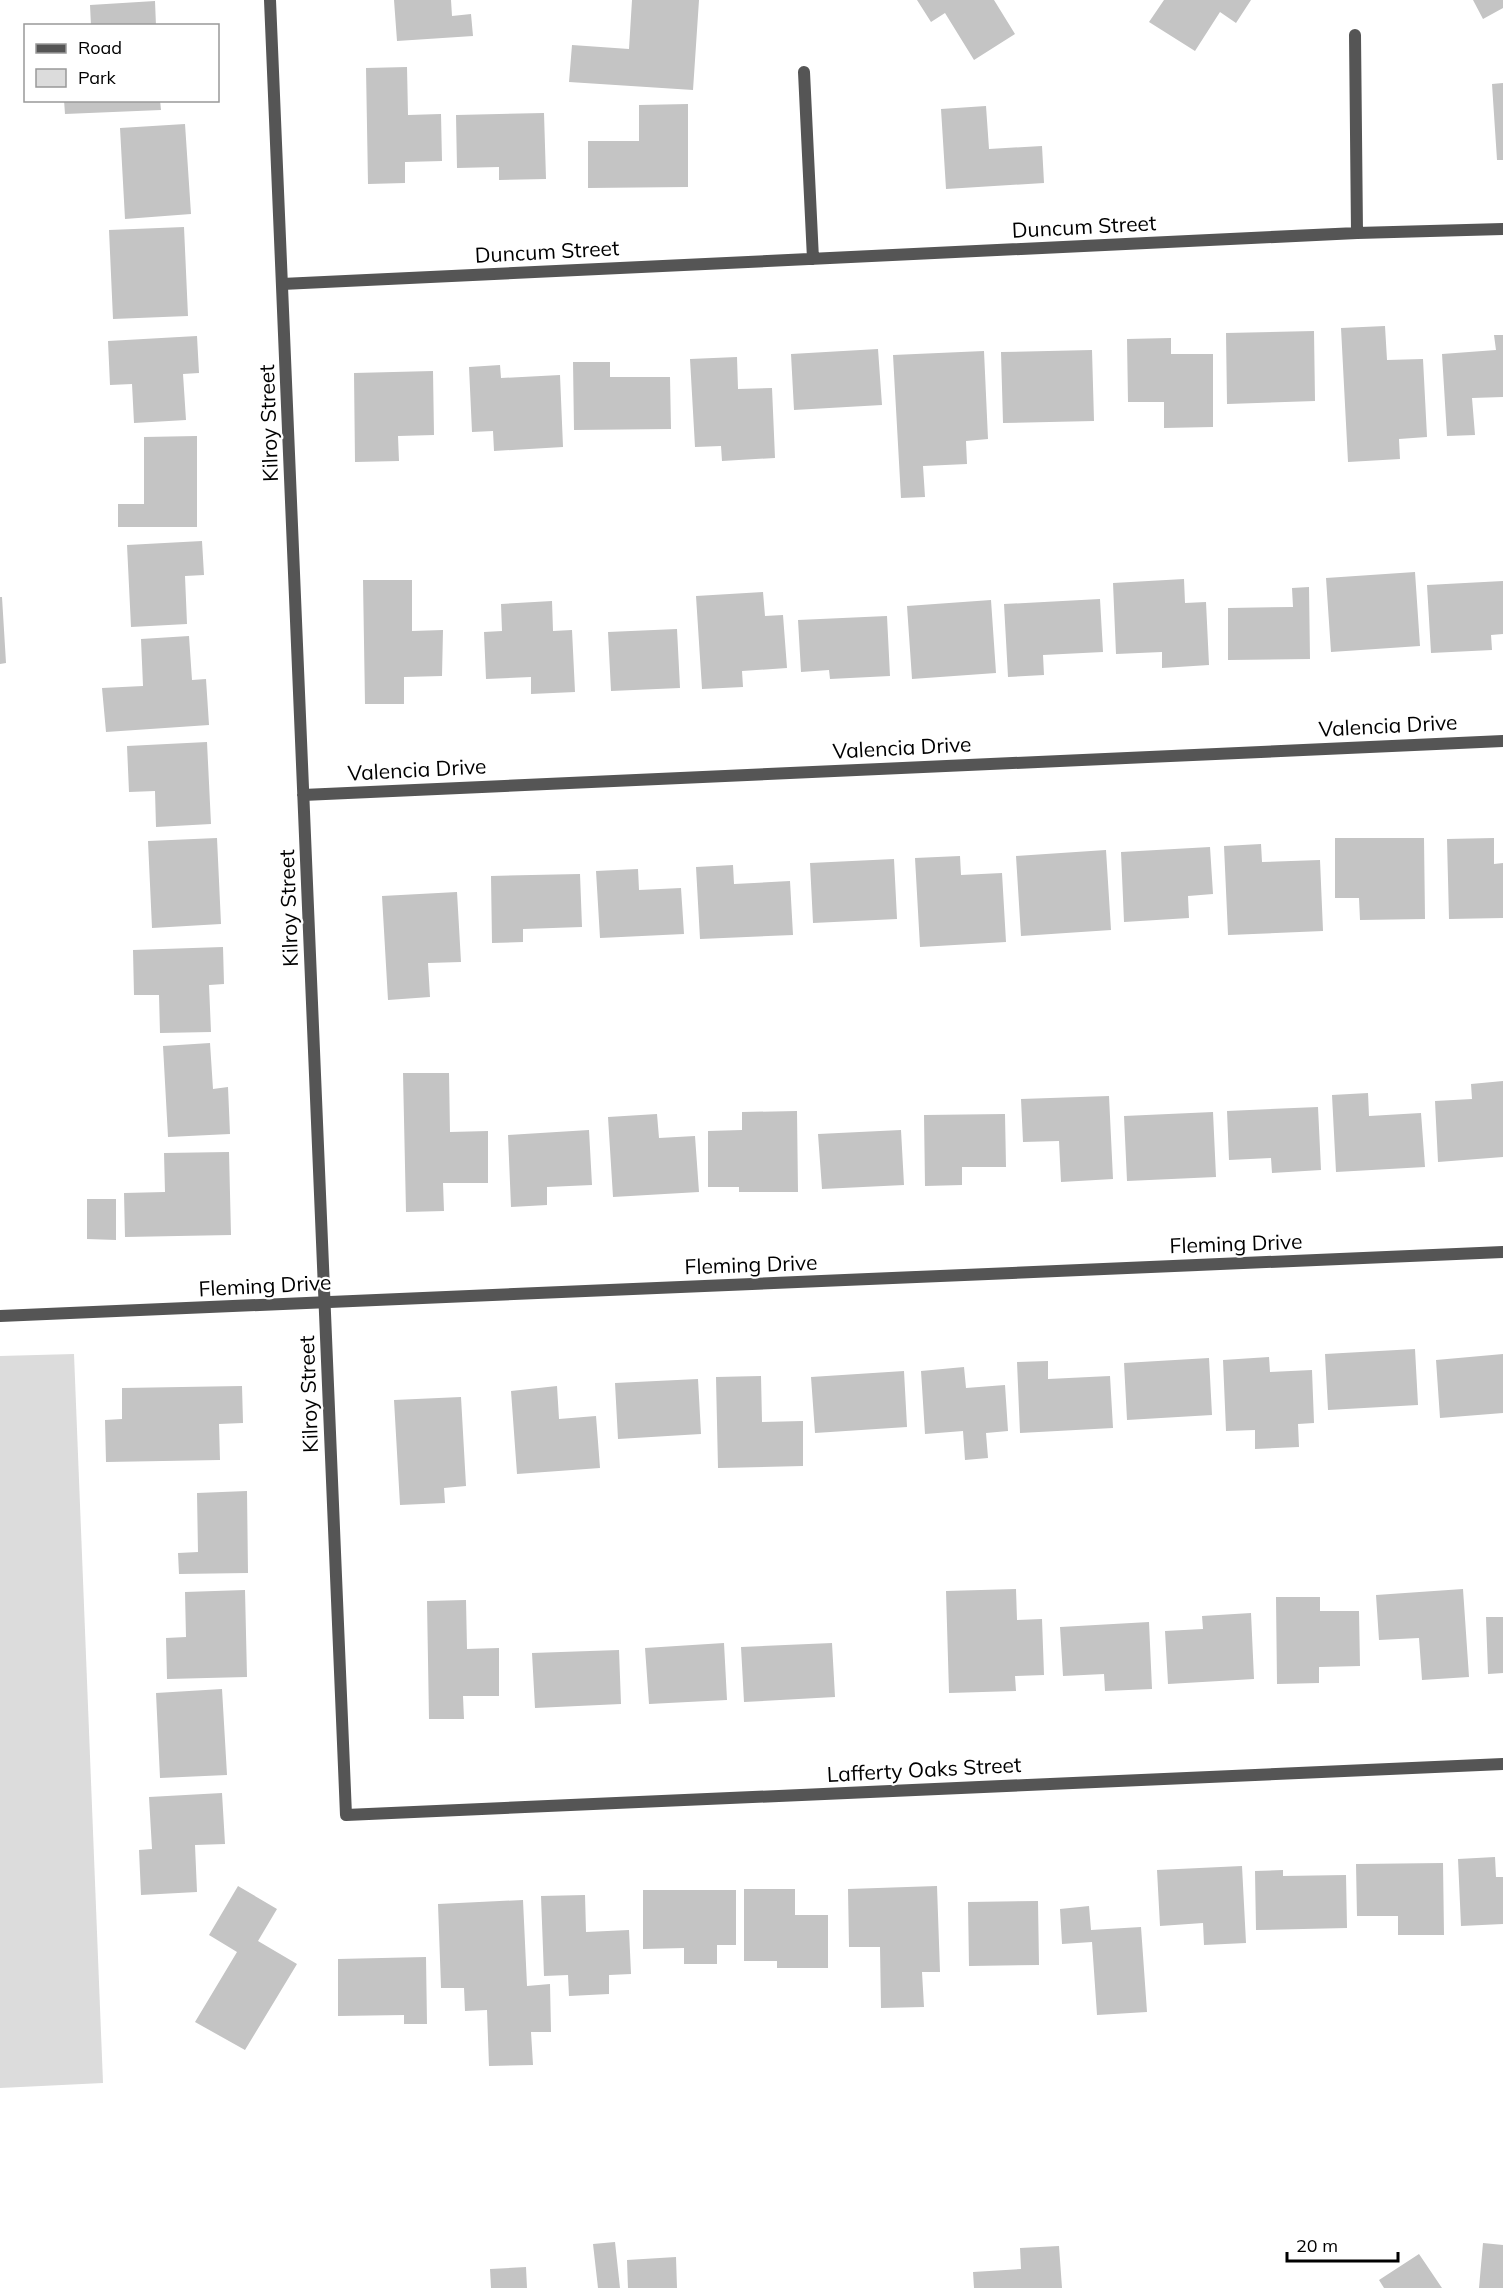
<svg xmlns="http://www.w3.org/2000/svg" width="1503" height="2288" viewBox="0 0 1503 2288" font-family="Mulish,sans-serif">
	<rect width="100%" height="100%" fill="#fff"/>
	<path fill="#dcdcdc" d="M74 1354 103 2083 0 2088V1356Z"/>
	<path fill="#c4c4c4" d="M394 0H451L452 16 471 14 473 36 397 41Z
		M632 0H699L693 90 569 82 572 45 629 49Z
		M917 0H994L1015 34 974 60 945 13 931 22Z
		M1164 0H1251L1236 23 1220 12 1195 51 1149 22Z
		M1473 0H1503V8L1483 19Z
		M155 1 156 26H91L90 5Z
		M407 67 408 115 441 114 442 161 405 162V183L368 184 366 68Z
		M1503 83V160H1497L1492 84Z
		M64 100H160L161 110 65 114Z
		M688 104V187L588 188V141H639V105Z
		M986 106 989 149 1042 146 1044 183 946 189 941 109Z
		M544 113 546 179 499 180V167L457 168 456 115Z
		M185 124 191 214 125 219 120 128Z
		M184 227 188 316 113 319 109 230Z
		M1385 326 1387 360 1423 359 1427 437 1399 439 1400 459 1348 462 1341 328Z
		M1314 331 1315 401 1227 404 1226 333Z
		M1494 335H1503V397L1472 398 1475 435 1447 436 1442 354 1496 350Z
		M197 336 199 373 183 374 186 420 134 423 132 384 110 385 108 341Z
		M1171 338V354H1213V427L1164 428V402H1128L1127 339Z
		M878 349 882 405 794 410 791 354Z
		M1092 350 1094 421 1003 423 1001 352Z
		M984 351 988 439 966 441 967 464 923 466 925 497 901 498 893 355Z
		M737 357 738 389 772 388 775 458 722 461 721 446 695 447 690 359Z
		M573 362H610V377H670L671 429 574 430Z
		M500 365 501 378 560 375 563 447 494 451 493 431 472 432 469 367Z
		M433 371 434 435 398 436 399 461 355 462 354 373Z
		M197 436V527H118V504H144V437Z
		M202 541 204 575 185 576 187 624 131 627 127 545Z
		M1415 572 1420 646 1331 652 1326 578Z
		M1184 579 1185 603 1206 602 1209 665 1162 668V652L1116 654 1113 583Z
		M363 580H412V631L443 630 442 676 404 677V704H365Z
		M1503 581V634L1491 635 1492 650 1431 653 1427 585Z
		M1309 587 1310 659 1228 660V608L1293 607 1292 588Z
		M763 592 765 616 783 615 787 668 742 671 743 687 702 689 696 596Z
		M0 597H2L6 663 0 664Z
		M1100 599 1103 652 1043 655 1044 675 1008 677 1004 604Z
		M991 600 996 673 912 679 907 606Z
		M552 601 553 631 572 630 575 692 531 694V677L486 679 484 632 502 631 501 604Z
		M887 616 890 676 830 679 829 670 801 672 798 620Z
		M677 629 680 688 611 691 608 632Z
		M189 636 192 680 206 679 209 725 106 732 102 688 143 686 141 639Z
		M207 742 211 824 156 827 155 791 129 792 127 746Z
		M217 838 221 924 152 928 148 841Z
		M1335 838H1424L1425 919 1360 920 1359 898H1335Z
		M1494 838V864L1503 863V918L1449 919 1447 839Z
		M1261 844 1262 862 1320 860 1323 931 1228 935 1224 846Z
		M1210 847 1213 894 1188 896 1189 918 1124 922 1121 852Z
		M1106 850 1111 930 1021 936 1016 856Z
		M960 856 961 875 1002 873 1006 942 920 947 915 858Z
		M894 859 897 919 813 923 810 863Z
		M733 865 734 884 790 881 793 935 700 939 696 867Z
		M638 869 639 890 681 888 684 934 600 938 596 871Z
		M580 874 582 927 523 929V942L492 943 491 876Z
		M457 892 461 962 428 963 430 997 388 1000 382 896Z
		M223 947 224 984 209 985 211 1032 160 1033 159 995H134L133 950Z
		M210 1043 213 1089 228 1087 230 1134 168 1137 163 1046Z
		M403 1073H449L450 1132 488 1131V1183H443L444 1211 406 1212Z
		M1503 1081V1157L1438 1162 1435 1101 1472 1099 1471 1084Z
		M1368 1093 1369 1116 1421 1113 1425 1167 1336 1172 1332 1095Z
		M1109 1096 1113 1179 1061 1182 1059 1141 1023 1142 1021 1099Z
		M1318 1107 1321 1170 1272 1173 1271 1158 1229 1160 1227 1111Z
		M797 1111 798 1192H739V1187H708V1131L742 1130V1112Z
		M1213 1112 1216 1177 1127 1181 1124 1116Z
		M657 1114 659 1138 695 1136 699 1192 613 1197 608 1117Z
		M1005 1114 1006 1167H962V1185L925 1186 924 1115Z
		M589 1130 592 1185 547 1187V1205L511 1207 508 1135Z
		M901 1130 904 1185 822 1189 818 1134Z
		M229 1152 231 1235 125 1237 124 1193 165 1192 164 1153Z
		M87 1199H116V1240L87 1239Z
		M1415 1349 1418 1405 1328 1410 1325 1354Z
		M1503 1354V1413L1440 1418 1436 1360Z
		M1269 1357 1270 1372 1312 1370 1314 1423 1298 1424 1299 1447 1255 1449V1430L1226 1431 1223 1360Z
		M1209 1358 1212 1415 1127 1420 1124 1363Z
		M1048 1361V1379L1110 1376 1113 1428 1020 1433 1017 1362Z
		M964 1367 966 1388 1005 1385 1008 1431 986 1433 988 1458 965 1460 963 1431 925 1434 921 1371Z
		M904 1371 907 1427 815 1433 811 1377Z
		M761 1376 762 1422 803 1421V1466L718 1468 716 1377Z
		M698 1379 701 1434 618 1439 615 1383Z
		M242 1386 243 1423 219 1424 220 1460 106 1462 105 1420 122 1419V1388Z
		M557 1386 559 1419 596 1416 600 1468 517 1474 511 1391Z
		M461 1397 466 1486 444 1488 445 1503 400 1505 394 1400Z
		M247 1491 248 1573 179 1574 178 1553 198 1552 197 1493Z
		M1016 1589 1017 1620 1042 1619 1044 1675 1015 1676 1016 1691 949 1693 946 1591Z
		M1463 1589 1469 1677 1422 1680 1419 1638 1379 1640 1376 1595Z
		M245 1590 247 1677 167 1679 166 1638 186 1637 185 1592Z
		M1276 1597H1320V1611H1359L1360 1666 1319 1667V1683L1277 1684Z
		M466 1600 467 1649 499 1648V1696H463L464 1719H429L427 1601Z
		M1251 1613 1254 1679 1168 1684 1165 1631 1203 1629 1202 1616Z
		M1486 1617H1503V1673L1488 1674Z
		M1149 1622 1152 1689 1105 1691 1104 1674 1063 1676 1060 1627Z
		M724 1643 727 1700 649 1704 645 1648Z
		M832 1643 835 1697 744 1702 741 1647Z
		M619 1650 621 1704 535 1708 532 1653Z
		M222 1689 227 1775 160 1778 156 1693Z
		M222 1793 225 1844 195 1845 197 1892 141 1895 139 1850 152 1849 149 1797Z
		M1495 1857 1496 1877H1503V1924L1461 1926 1458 1859Z
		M1443 1863 1444 1935H1398V1916H1357L1356 1864Z
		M1242 1866 1246 1943 1204 1945 1203 1923 1160 1926 1157 1870Z
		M1283 1870V1876L1346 1875 1347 1928 1256 1930 1255 1871Z
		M238 1886 277 1909 258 1941 297 1964 245 2050 195 2022 237 1952 209 1935Z
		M937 1886 940 1972H922L924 2007 881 2008 880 1947H849L848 1889Z
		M744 1889H795V1915H828V1968H777V1961H744Z
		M643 1890H736V1945H717V1964H684V1948L643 1949Z
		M585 1895 586 1932 629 1930 631 1974 609 1975V1994L569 1996 568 1975 544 1976 541 1896Z
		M523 1900 527 1986 550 1984 551 2032H531L533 2065 489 2066 487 2010 465 2011 464 1988H441L438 1904Z
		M1038 1901 1039 1965 969 1966 968 1902Z
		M1089 1906 1091 1930 1141 1927 1147 2012 1097 2015 1092 1942 1062 1944 1060 1909Z
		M426 1957 427 2024H404V2015L338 2016V1959Z
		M615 2242 620 2288H598L593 2244Z
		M1483 2243 1503 2245V2288H1479Z
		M1059 2246 1062 2288H974L973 2272 1021 2269 1020 2248Z
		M1419 2254 1442 2288H1384L1379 2280Z
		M676 2257 677 2288H628L627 2260Z
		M526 2267 527 2288H491L490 2269Z"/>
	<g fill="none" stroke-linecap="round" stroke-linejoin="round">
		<path stroke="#555" stroke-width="12" d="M270 0 346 1815 1503 1764
			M1355 35 1357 233
			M804 72 813 259
			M282 284 1357 233 1503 229
			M303 795 1503 741
			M0 1316 1503 1252"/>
	</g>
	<g text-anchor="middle" stroke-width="4.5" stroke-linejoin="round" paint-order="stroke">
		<g font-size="21" fill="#000" stroke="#fff">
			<text transform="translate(1084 227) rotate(-3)" y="7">Duncum Street</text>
			<text transform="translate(547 252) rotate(-3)" y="7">Duncum Street</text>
			<text transform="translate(269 423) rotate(-92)" y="7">Kilroy Street</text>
			<text transform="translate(1388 726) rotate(-3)" y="7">Valencia Drive</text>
			<text transform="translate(902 748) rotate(-3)" y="7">Valencia Drive</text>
			<text transform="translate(417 770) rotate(-3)" y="7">Valencia Drive</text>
			<text transform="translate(289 908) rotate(-92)" y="7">Kilroy Street</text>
			<text transform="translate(1236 1244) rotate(-2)" y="7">Fleming Drive</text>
			<text transform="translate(751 1265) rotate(-2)" y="7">Fleming Drive</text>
			<text transform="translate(265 1286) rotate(-3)" y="7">Fleming Drive</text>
			<text transform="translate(309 1394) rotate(-92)" y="7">Kilroy Street</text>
			<text transform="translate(924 1770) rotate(-3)" y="7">Lafferty Oaks Street</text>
		</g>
	</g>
	<rect x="24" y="24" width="195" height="78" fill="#ffffff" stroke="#999999" stroke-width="1.5"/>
	<rect x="36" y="44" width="30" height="9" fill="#555555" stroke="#999999" stroke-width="1.5"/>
	<text x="78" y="54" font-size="18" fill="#000000">Road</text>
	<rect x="36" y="69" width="30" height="18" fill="#dcdcdc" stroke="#999999" stroke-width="1.5"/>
	<text x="78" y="84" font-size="18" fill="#000000">Park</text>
	<path d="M1287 2252v9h111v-9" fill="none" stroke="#000000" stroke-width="3"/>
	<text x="1296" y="2252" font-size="18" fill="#000000" stroke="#ffffff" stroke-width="4.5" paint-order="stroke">20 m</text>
</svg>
